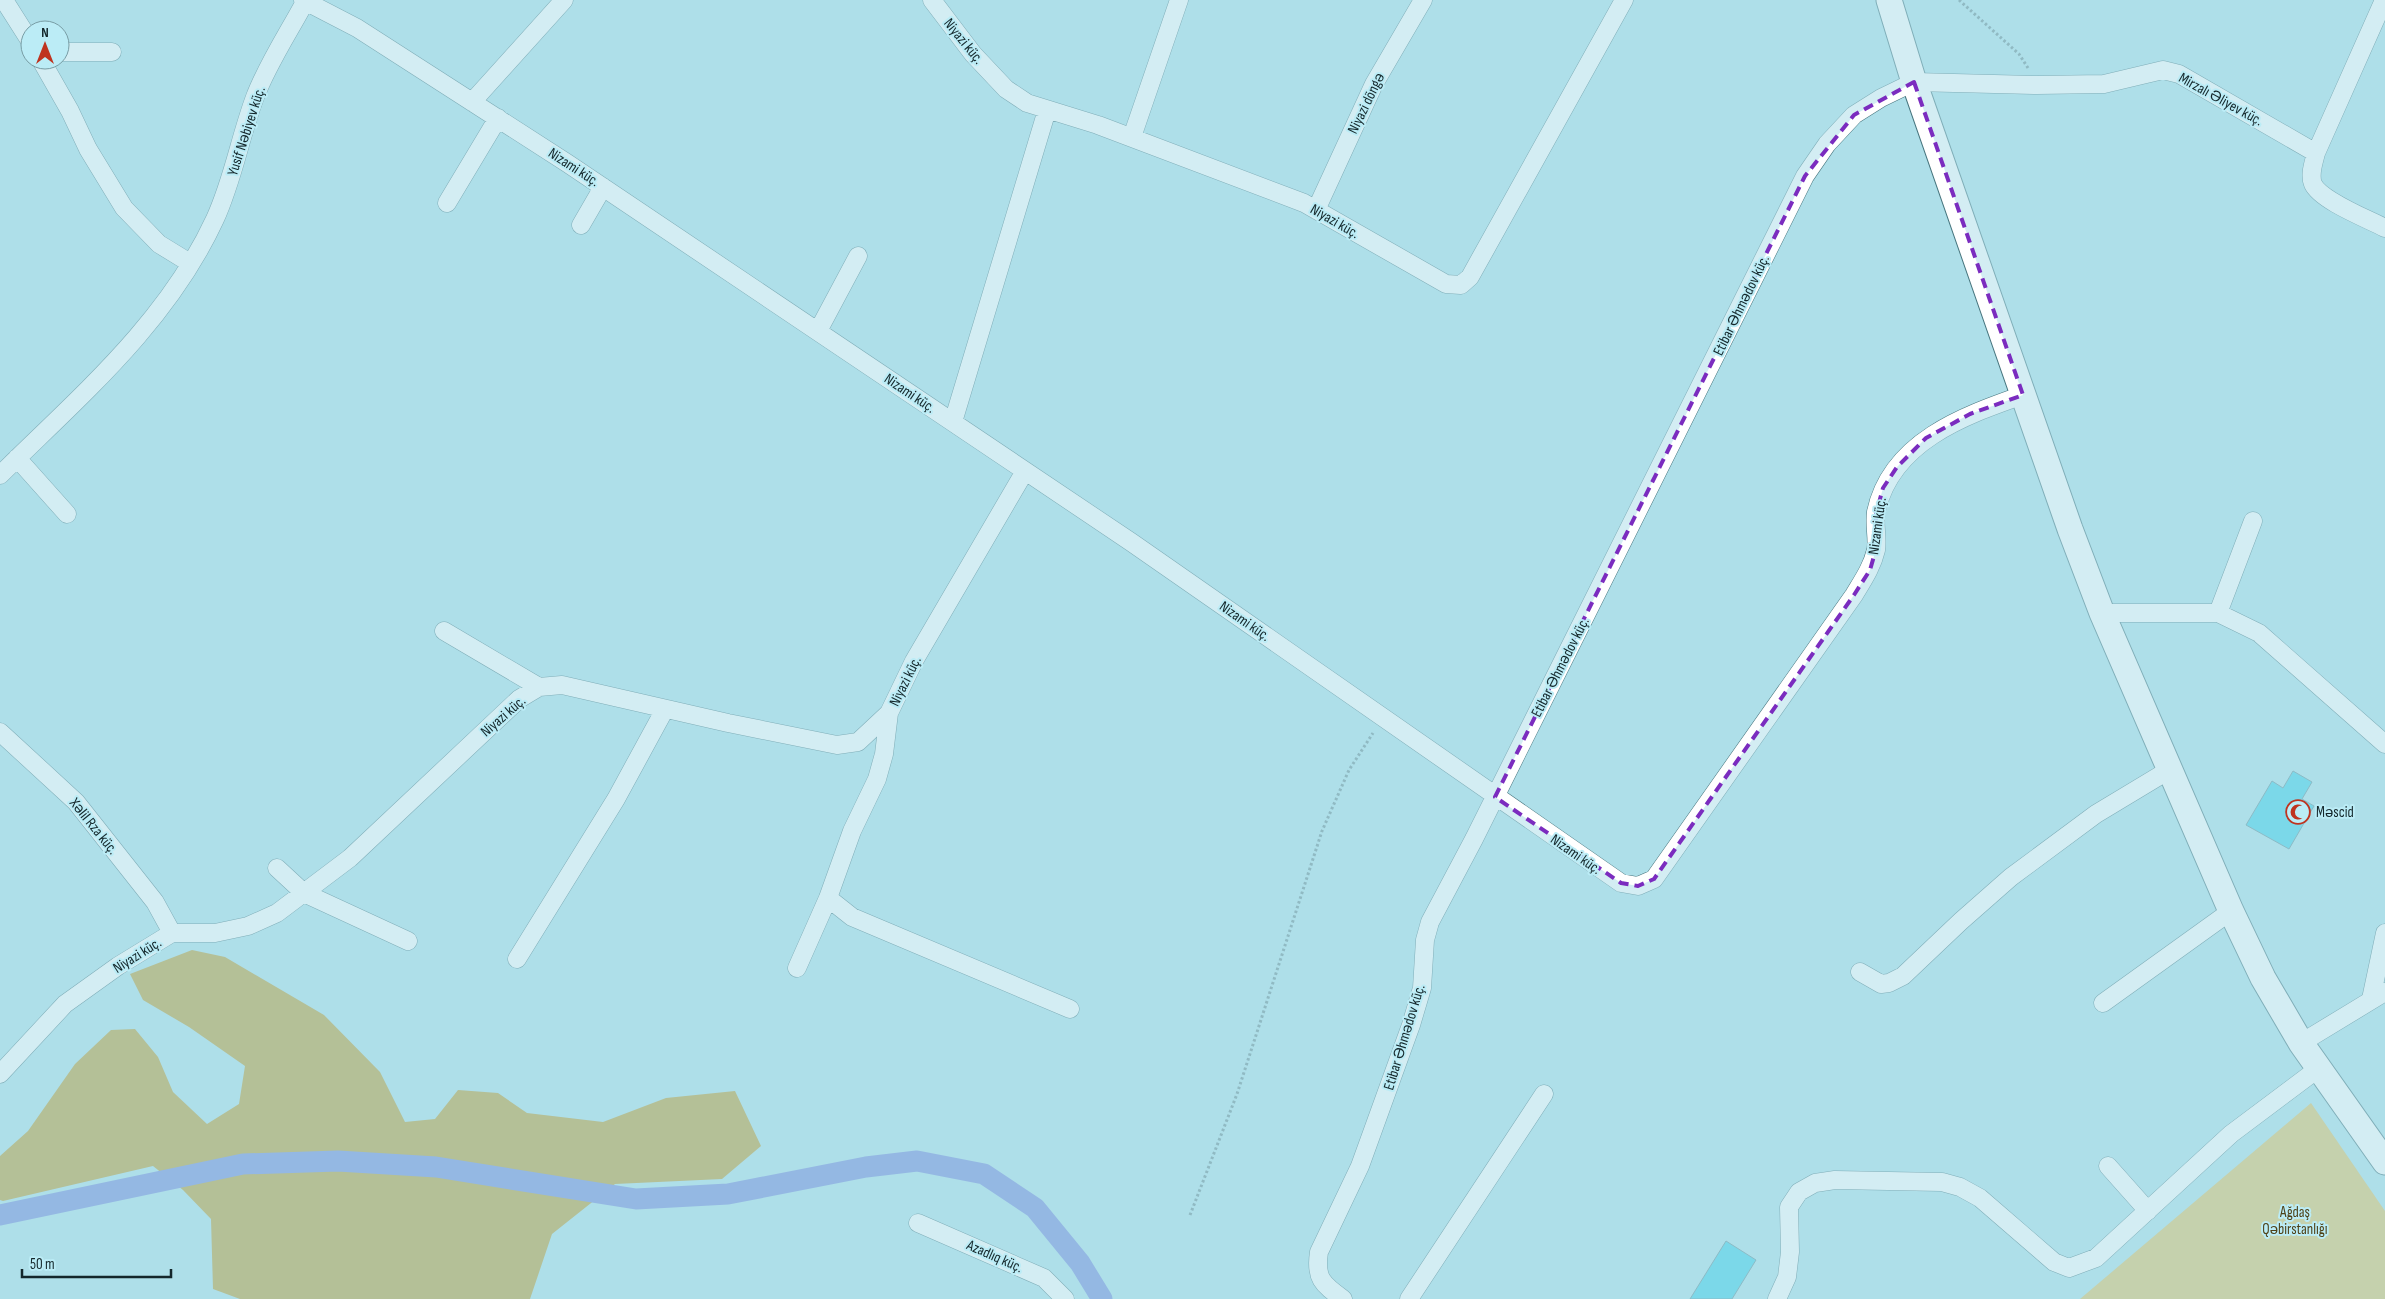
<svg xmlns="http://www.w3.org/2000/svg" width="2385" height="1299" viewBox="0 0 2385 1299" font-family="'Sofia Sans Condensed',sans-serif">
	<rect width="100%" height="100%" fill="#aedfe9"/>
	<path fill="#dfc065" d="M2311 1103 2385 1211V1299H2080Z"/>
	<path fill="#bb9b34" d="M192 950 225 957 324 1015 380 1072 405 1122 435 1119 458 1090 498 1093 527 1113 603 1122 666 1098 735 1091 761 1146 722 1179 615 1184 552 1234 530 1299H240L213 1289 211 1219 183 1190 153 1166 3 1201 0 1200V1156L28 1131 75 1064 111 1030 135 1029 158 1057 173 1092 207 1124 239 1104 245 1066 189 1027 143 1000 130 974Z"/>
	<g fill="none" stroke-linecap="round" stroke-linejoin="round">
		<path stroke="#748adb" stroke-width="21" d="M0 1215 243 1164 338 1161 436 1167 636 1199 728 1194 866 1167 917 1161 984 1174 1035 1208 1080 1263 1102 1299"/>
	</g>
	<path fill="#3cd0e9" stroke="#62919b" d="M2293 771 2312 782 2302 799 2314 806 2289 849 2246 825 2272 781 2283 788Z
		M1726 1241 1756 1260 1732 1299H1690Z"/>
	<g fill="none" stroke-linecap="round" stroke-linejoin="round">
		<g stroke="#47757e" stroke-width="19">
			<path id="street" d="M4 0 30 41
				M303 0 357 28 567 163 1131 542 1621 883 1638 886 1654 879 1854 595C1863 580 1872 567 1876 550 1878 538 1874 525 1876 512 1891 442 1963 416 2023 395
				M932 0 973 54 1006 89 1027 103 1098 125 1304 203 1446 284 1461 285 1470 277 1624 0
				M60 52H112
				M41 60 70 111 88 149 124 208 159 244 190 263
				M472 102 564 0
				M1132 137 1179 0
				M2316 153 2384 0
				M447 203 498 118
				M1316 210 1374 84 1423 0
				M581 225 603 187
				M818 331 858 256
				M953 422 1047 110
				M17 458 67 514
				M0 475C80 396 167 323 215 219 233 180 240 137 255 97 268 63 289 32 306 0
				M2102 613H2218L2259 633 2385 744
				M2218 613 2253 521
				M444 631 539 687
				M889 713 884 754 877 779 852 831 828 898 852 917 1070 1009
				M0 732 76 802 155 902 172 933
				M277 868 304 893 408 941
				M517 959 616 799 665 709
				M797 968 828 898
				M1860 972 1881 984 1889 983 1903 976 1961 921 2011 877 2096 814 2169 770
				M2371 999 2385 933
				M2103 1003 2231 911
				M2301 1043 2385 992
				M0 1074 65 1004 118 966 172 933H215L248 926 277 913 350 858 519 699 539 687 562 685 728 723 837 745 858 742 889 713 914 661 1025 471
				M2108 1166 2148 1211
				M918 1223 1044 1278 1065 1299
				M1343 1299C1322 1284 1315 1278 1319 1252L1360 1166 1411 1025 1422 988 1425 940 1430 922 1474 839 1805 176 1827 144 1854 115 1881 98 1914 82 2037 85 2104 84 2163 70 2179 74 2316 153C2314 162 2309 174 2313 184 2321 201 2368 219 2385 228
				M1409 1299 1544 1094
				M1777 1299 1787 1277 1790 1252 1789 1207 1799 1192 1815 1183 1835 1180 1942 1182 1960 1187 1980 1198 2054 1262 2069 1268 2096 1258 2231 1134 2319 1068"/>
		</g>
		<g stroke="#47757e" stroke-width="27">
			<path id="secondary" d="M1889 0 1914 82 2070 529 2102 613 2231 911 2263 978 2301 1043 2385 1162"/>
		</g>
		<path stroke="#6a8e95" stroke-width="3" stroke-dasharray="2.5 2.5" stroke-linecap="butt" d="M1959 0 2019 54 2028 68
			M1190 1215 1237 1094 1322 831 1349 770 1373 733"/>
		<use href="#street" stroke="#fff" stroke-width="18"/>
		<use href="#secondary" stroke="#fff" stroke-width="25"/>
	</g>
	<path d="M0 0H2385V1299H0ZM1914 82 2023 395 1970 414 1926 438 1897 467 1883 488 1876 514V549L1870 570 1854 595 1654 879 1638 886 1621 883 1495 797 1805 176 1854 115Z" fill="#aedfe9" fill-opacity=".55" fill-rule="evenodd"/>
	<path fill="none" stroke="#7b2cbf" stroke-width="4" stroke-dasharray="10 6" stroke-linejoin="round" d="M1914 82 2023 395 1970 414 1926 438 1897 467 1883 488 1876 514V549L1870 570 1854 595 1654 879 1638 886 1621 883 1495 797 1805 176 1854 115Z"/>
	<defs>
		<g id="mosque-ring" transform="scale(1.25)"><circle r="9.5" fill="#bbecf6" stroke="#bf331f" stroke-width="1.5"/><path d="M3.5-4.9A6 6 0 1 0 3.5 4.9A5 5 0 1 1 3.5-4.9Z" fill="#bf331f"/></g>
	</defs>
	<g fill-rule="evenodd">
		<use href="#mosque-ring" x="2298" y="812"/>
	</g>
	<g text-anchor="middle" stroke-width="4" stroke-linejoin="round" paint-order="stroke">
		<g font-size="15" fill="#14272b" stroke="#bbecf6">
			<text transform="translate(964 41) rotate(51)" y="5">Niyazi küç.</text>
			<text transform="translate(2221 99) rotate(29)" y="5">Mirzalı Əliyev küç.</text>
			<text transform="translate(1366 103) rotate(-64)" y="5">Niyazi döngə</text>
			<text transform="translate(246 131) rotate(-72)" y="5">Yusif Nəbiyev küç.</text>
			<text transform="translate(574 167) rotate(33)" y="5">Nizami küç.</text>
			<text transform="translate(1335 221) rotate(30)" y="5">Niyazi küç.</text>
			<text transform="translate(1741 305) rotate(-64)" y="5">Etibar Əhmədov küç.</text>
			<text transform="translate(910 393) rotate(34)" y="5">Nizami küç.</text>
			<text transform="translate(1877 526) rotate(-82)" y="5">Nizami küç.</text>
			<text transform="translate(1245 621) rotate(35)" y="5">Nizami küç.</text>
			<text transform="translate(1560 667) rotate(-63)" y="5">Etibar Əhmədov küç.</text>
			<text transform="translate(905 681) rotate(-64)" y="5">Niyazi küç.</text>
			<text transform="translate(503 716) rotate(-41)" y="5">Niyazi küç.</text>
			<text transform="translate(94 826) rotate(51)" y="5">Xəlil Rza küç.</text>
			<text transform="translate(1576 854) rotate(35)" y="5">Nizami küç.</text>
			<text transform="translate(137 955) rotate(-32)" y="5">Niyazi küç.</text>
			<text transform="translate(1404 1037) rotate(-73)" y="5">Etibar Əhmədov küç.</text>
			<text transform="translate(995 1256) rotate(24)" y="5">Azadlıq küç.</text>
		</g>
		<g font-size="15" fill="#14272b" stroke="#bbecf6" text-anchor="start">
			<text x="2316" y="817">Məscid</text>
		</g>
		<g font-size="15" fill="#4f4117" stroke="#bbecf6">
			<text x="2295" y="1217">Ağdaş<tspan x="2295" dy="17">Qəbirstanlığı</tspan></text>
		</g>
	</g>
	<g transform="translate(45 45)"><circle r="24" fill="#bbecf6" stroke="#789da5"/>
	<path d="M0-4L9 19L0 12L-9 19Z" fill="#bf331f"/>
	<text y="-8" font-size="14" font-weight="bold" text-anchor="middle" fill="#14272b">N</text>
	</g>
	<path d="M22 1269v8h149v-8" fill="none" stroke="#14272b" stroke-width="2.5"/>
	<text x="30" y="1269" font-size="15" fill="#14272b" stroke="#bbecf6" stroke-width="4" paint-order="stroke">50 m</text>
</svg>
